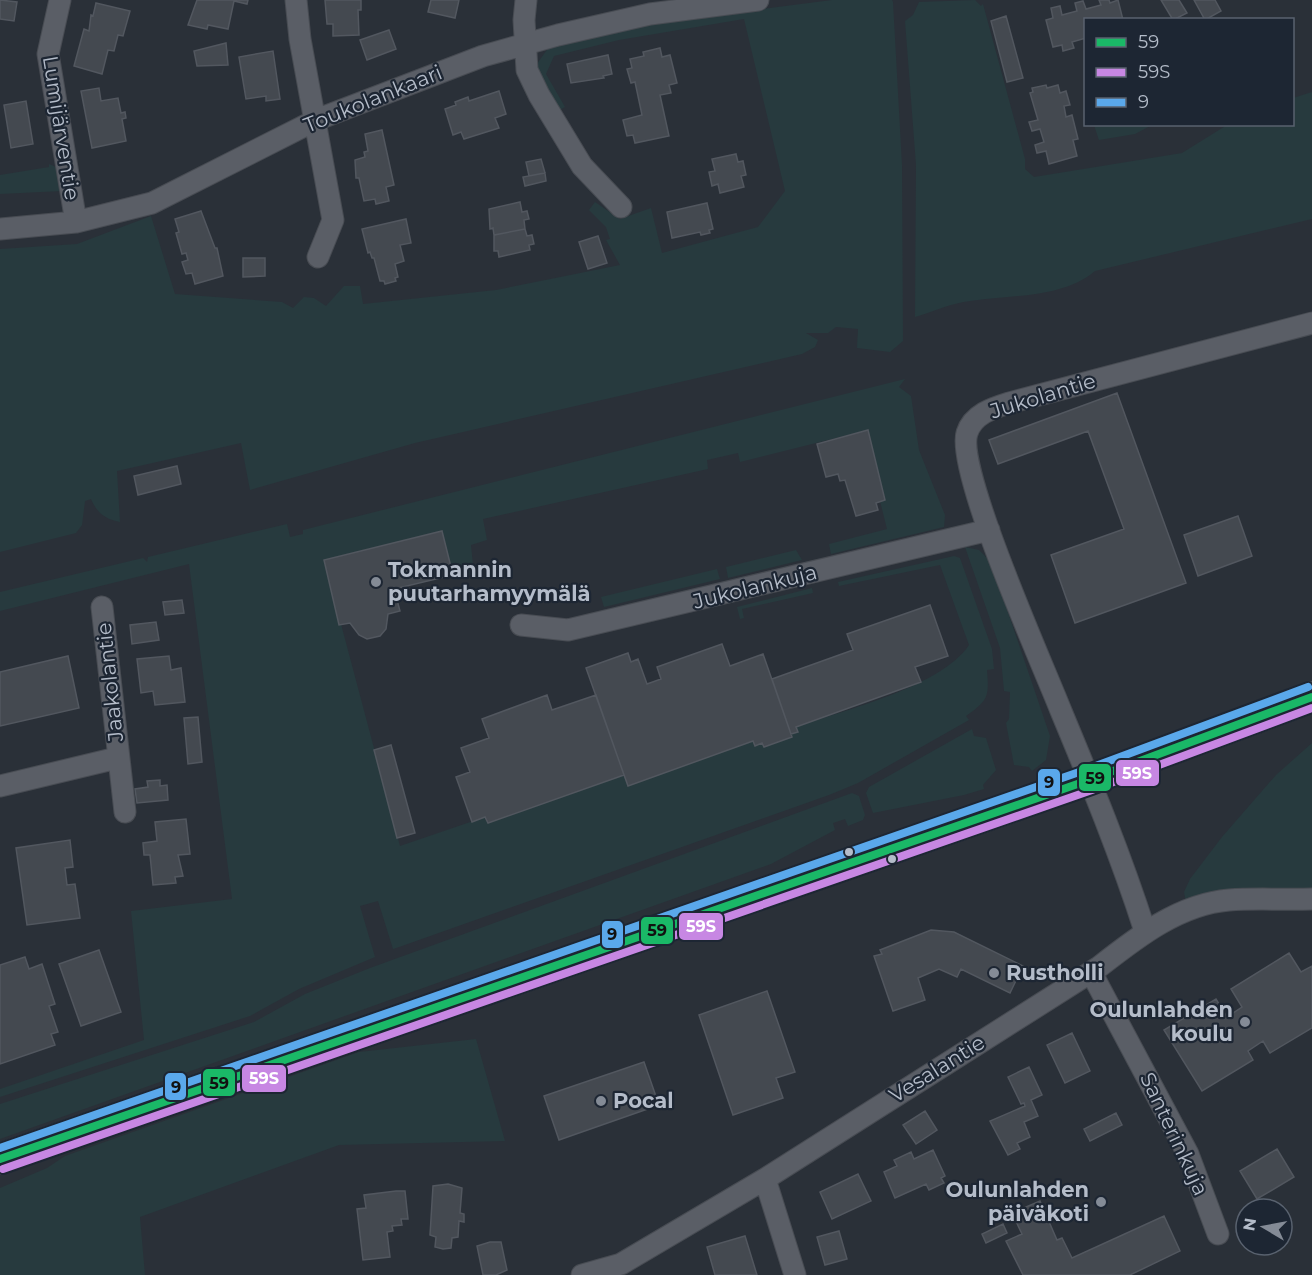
<svg xmlns="http://www.w3.org/2000/svg" width="1312" height="1275" viewBox="0 0 1312 1275" font-family="Montserrat,sans-serif">
	<rect width="100%" height="100%" fill="#2a3038"/>
	<path fill="#273a3e" d="M832 0H892L893 2 902 165 903 341 890 352 857 348 858 329 836 327 828 333H806L818 340 815 347 802 354 415 443 250 490 241 443 117 471 120 522C105 519 97 513 91 499L85 501 82 525 76 533 0 552V249L77 244 151 216 175 294 282 302 293 308 304 297 314 298 326 306 344 286H360L363 304 496 290 620 265 606 240 610 239 606 227 589 210 595 202 620 219 651 208 662 253 758 227 785 191 744 19 619 40 554 56 546 74 565 107 558 111 536 65 549 47 651 23Z
		M975 0 981 6 983 4 1025 159V169L1034 177 1182 153 1227 125 1292 124 1293 98 1312 92V219L1095 271C1058 302 1000 293 955 304 942 307 929 313 915 317L916 165 905 21 913 15 919 2Z
		M1094 125V124L1152 125 1135 134 1099 140Z
		M49 164 56 167 62 191 0 194V175L49 167Z
		M905 379 899 387 911 396 919 450 945 515 944 527 831 554 829 544 887 529 880 501 885 499 868 430 740 462 738 453 707 460 708 469 483 519 487 540 471 545 474 575 453 576 442 531 324 560 400 846 485 817 488 823 624 775 628 785 753 741 755 746 762 743 764 747 792 737 791 734 798 732 796 727C844 710 941 687 969 645L940 565 839 586 838 582 954 556 960 558 992 649 994 669 987 670C989 696 989 700 966 716L969 720 858 783 829 795 402 946 393 949 378 901 360 906 375 957 299 989 250 1016 0 1097V1089L144 1040 131 911 232 899 189 564 0 611V592L143 558 147 562 148 557 287 524 290 537 303 534V530Z
		M965 547 979 550 991 562 1050 736 1046 760 1032 771 1029 767 1014 765 1006 723 1009 719 1010 692 1004 691 1000 648Z
		M796 550 802 560 728 578 726 567Z
		M717 569 720 579 604 607 601 597Z
		M812 588 813 593 742 609 744 618 740 619 737 607Z
		M972 729 974 736 986 738 996 770 983 785 984 789 964 795 873 813 866 793 869 787Z
		M1312 743V893L1186 902 1184 892 1190 879 1222 837 1276 775Z
		M852 793 859 796 865 815 863 820 848 826 845 819 833 823 835 830 771 864 0 1139V1104L254 1022 305 994 370 968Z
		M476 1039 505 1141 339 1145 140 1217 145 1275H0V1188L47 1168 65 1156 359 1052Z"/>
	<path fill="#444950" stroke="#52575f" stroke-width="1.5" d="M0 0 17 2 14 21 0 19Z
		M197 0H248L247 4 234 1 228 29 208 25 207 29 188 25Z
		M325 0H361V10H358L359 35 333 36V24H327Z
		M431 0H459L455 18 428 12Z
		M1099 0H1109L1110 3 1118 0 1123 20H1086V38L1072 42 1074 48 1063 51 1062 45 1053 47 1046 20 1053 18 1051 8 1060 6 1062 15 1077 11 1075 3 1083 1 1086 9 1101 5Z
		M1161 0H1179L1187 13 1173 20Z
		M1194 0H1215L1221 11 1205 20Z
		M96 3 130 11 123 36 118 35 114 51 108 50 102 74 74 66 84 29 89 31 91 15 93 16Z
		M1006 16 1023 78 1007 82 991 21Z
		M389 30 396 49 367 60 360 40Z
		M226 43 228 65 197 66 194 51Z
		M660 48 662 57 670 55 677 83 669 85 671 93 660 95 669 136 635 143 633 135 627 136 623 120 642 115 635 82 631 83 627 69 632 68 630 59 644 56 643 52Z
		M273 51 280 99 266 101V96L246 99 239 57Z
		M608 55 612 74 603 76 604 78 571 83 567 64Z
		M1046 85 1047 88 1058 85 1060 93 1066 91 1070 105 1064 106 1066 117 1072 115 1078 139 1073 140 1077 156 1049 164 1046 151 1037 153 1035 145 1044 142 1040 129 1032 131 1029 122 1038 120 1030 93 1033 92 1032 88Z
		M99 88 101 101 118 98 121 113 125 112 126 118 122 119 126 141 92 148 81 91Z
		M499 91 506 114 495 118 499 128 464 139 461 132 453 135 445 109 456 105 455 102 468 97 469 101Z
		M26 101 33 144 11 148 4 105Z
		M382 130 394 185 386 187 389 201 376 204 375 199 364 201 359 178H356L355 160 365 157 364 152 368 151 365 134Z
		M736 154 738 162 743 161 746 175 741 176 744 187 720 193 718 184 712 186 709 172 715 171 712 159Z
		M541 159 545 173 529 176 526 162Z
		M545 173 546 181 525 186 523 177Z
		M520 202 522 212 527 211 529 219 524 220 525 229 494 235 493 228 490 229 489 209Z
		M707 203 713 229 709 230 710 233 701 235 700 232 672 238 667 212Z
		M201 211 215 248H217L223 276 195 284 192 273 186 274 182 262 188 260 186 253 182 254 176 233 179 232 175 219Z
		M406 219 411 243 400 245 404 261 395 264 398 277 395 278 396 281 385 284 384 281H380L374 258H372L370 252 368 253 362 229Z
		M525 229 527 236 532 235 534 244 529 245 530 250 499 257 498 251H494V235Z
		M598 236 607 263 588 269 579 242Z
		M243 258H265V276L243 277Z
		M1117 393 1186 583 1075 623 1051 555 1124 529 1088 431 998 464 989 440Z
		M868 430 885 500 876 503 878 510 856 516 845 480 840 481 838 474 826 477 817 444Z
		M177 466 181 484 138 495 134 476Z
		M1238 516 1252 556 1198 576 1184 535Z
		M442 531 453 575 394 589 400 611 388 614 386 629 380 636 367 639 359 635 350 623 339 625 324 560Z
		M182 600 184 613 165 615 163 602Z
		M930 605 948 656 915 667 921 682 796 727 798 732 791 734 772 679 853 650 847 634Z
		M156 622 159 640 132 644 130 625Z
		M722 644 730 666 763 654 792 737 764 747 762 743 755 746 753 741 628 786 586 668 628 653 631 662 638 659 647 684 661 679 657 667Z
		M68 656 79 708 0 726V672Z
		M169 656 171 670 181 668 185 702 155 705 153 691 141 693 137 659Z
		M547 695 552 710 596 695 624 775 488 823 485 817 472 822 456 777 470 772 461 748 489 738 482 719Z
		M198 717 202 762 188 764 184 718Z
		M391 745 415 833 397 838 374 750Z
		M160 780V786L167 785 168 800 137 803 135 789 148 787 147 781Z
		M186 819 190 854 178 855 183 876 175 877 176 883 153 885 150 855H144L143 843 157 841 155 822Z
		M70 840 73 867 65 868 67 885 75 884 80 918 27 925 16 848Z
		M931 930 954 932 1023 966 1010 993 961 969 957 977 939 969 918 978 925 1000 893 1011 874 956 882 954 880 950Z
		M99 950 121 1012 81 1026 59 964Z
		M1289 953 1301 972 1312 966V1028L1270 1053 1263 1041 1248 1051 1253 1060 1202 1091 1164 1030 1216 999 1227 1017 1242 1007 1231 989Z
		M25 957 29 969 42 964 55 1004 49 1006 58 1032 51 1034 55 1045 0 1064V965Z
		M767 991 795 1072 776 1078 783 1098 733 1115 699 1015Z
		M1072 1033 1090 1071 1065 1083 1047 1045Z
		M644 1062 659 1105 559 1140 544 1096Z
		M1029 1067 1042 1095 1031 1100 1038 1116 1024 1122 1030 1137 1017 1143 1020 1149 1008 1155 990 1121 1025 1106 1024 1103 1021 1104 1008 1077Z
		M925 1111 937 1130 916 1144 903 1125Z
		M1116 1113 1122 1125 1090 1141 1084 1129Z
		M1277 1149 1294 1177 1257 1199 1240 1171Z
		M933 1150 945 1176 941 1178 944 1183 929 1190 926 1184 895 1198 884 1172 897 1166 894 1160 911 1152 914 1159Z
		M858 1174 871 1201 832 1219 820 1192Z
		M448 1184 462 1188 460 1213 464 1214V1222L459 1221 458 1237 452 1238 451 1248 443 1249 435 1247 436 1237 430 1235 433 1186Z
		M396 1191H405L408 1219H401L402 1225 392 1226 393 1231 387 1232 390 1257 363 1260 357 1209 366 1208 364 1195Z
		M1040 1201 1057 1240 1062 1238 1072 1258 1164 1216 1180 1251 1130 1275H1023L1006 1241 1022 1234 1012 1213Z
		M1003 1224 1007 1233 986 1243 982 1234Z
		M839 1231 847 1259 825 1265 817 1237Z
		M745 1236 757 1275H715L707 1247Z
		M490 1242H501L507 1270 496 1275H483L477 1246Z"/>
	<g fill="none" stroke-linecap="round" stroke-linejoin="round">
		<g stroke="#484c53" stroke-width="23">
			<path id="minor" d="M60 0 48 54 76 222
				M296 0 300 39 333 220 318 257
				M526 0 524 20 527 70 539 95 582 166 621 207
				M0 229 76 222 152 203 316 120 483 56 558 35 650 14 758 0
				M102 607 125 812
				M521 625 568 630 989 530
				M0 786 117 758
				M1145 931C1121 856 1091 783 1061 711 1043 665 955 469 967 433 973 414 993 408 1009 403L1312 323
				M1091 972 1188 1154 1218 1234
				M765 1179 795 1275
				M582 1275 621 1264 765 1179 1099 967C1136 938 1179 904 1229 900 1256 898 1284 900 1312 899"/>
		</g>
		<g stroke="#484c53" stroke-width="32">
			<path id="secondary" d="M0 1159 1089 780 1312 697"/>
		</g>
		<use href="#minor" stroke="#5a5e66" stroke-width="21"/>
		<use href="#secondary" stroke="#595d64" stroke-width="30"/>
		<g stroke="#1d2633" stroke-width="12">
			<path id="bus-1" d="M0 1159 1089 780 1312 697"/>
		</g>
		<g stroke="#1d2633" stroke-width="12">
			<path id="bus-2" d="M3 1169 1092 790 1312 708"/>
		</g>
		<g stroke="#1d2633" stroke-width="12">
			<path id="bus-3" d="M0 1148 1085 770 1308 687"/>
		</g>
		<use href="#bus-1" stroke="#1ab867" stroke-width="8"/>
		<use href="#bus-2" stroke="#c787e3" stroke-width="8"/>
		<use href="#bus-3" stroke="#5aa8eb" stroke-width="8"/>
	</g>
	<g fill="#848b96" stroke="#1d2633" stroke-width="2">
		<circle cx="376" cy="582" r="6"/>
		<circle cx="994" cy="973" r="6"/>
		<circle cx="1245" cy="1022" r="6"/>
		<circle cx="601" cy="1101" r="6"/>
		<circle cx="1101" cy="1202" r="6"/>
	</g>
	<g fill="#b4bcc9" stroke="#1d2633" stroke-width="2">
		<circle cx="849" cy="852" r="5"/>
		<circle cx="892" cy="859" r="5"/>
	</g>
	<g text-anchor="middle" stroke-width="4.5" stroke-linejoin="round" paint-order="stroke">
		<g font-size="21" fill="#b4bcc9" stroke="#1d2633">
			<text transform="translate(373 99) rotate(-22)" y="7">Toukolankaari</text>
			<text transform="translate(61 128) rotate(81)" y="7">Lumijärventie</text>
			<text transform="translate(1043 396) rotate(-17)" y="7">Jukolantie</text>
			<text transform="translate(755 587) rotate(-14)" y="7">Jukolankuja</text>
			<text transform="translate(110 682) rotate(-96)" y="7">Jaakolantie</text>
			<text transform="translate(937 1069) rotate(-32)" y="7">Vesalantie</text>
			<text transform="translate(1174 1134) rotate(65)" y="7">Santerinkuja</text>
		</g>
		<g font-size="21" font-weight="bold" fill="#b4bcc9" stroke="#1d2633" text-anchor="start">
			<text x="388" y="577">Tokmannin<tspan x="388" dy="24">puutarhamyymälä</tspan></text>
			<text x="1006" y="980">Rustholli</text>
			<text x="1233" y="1017" text-anchor="end">Oulunlahden<tspan x="1233" dy="24">koulu</tspan></text>
			<text x="613" y="1108">Pocal</text>
			<text x="1089" y="1197" text-anchor="end">Oulunlahden<tspan x="1089" dy="24">päiväkoti</tspan></text>
		</g>
	</g>
	<g stroke="#1d2633" stroke-width="2">
		<rect x="1115" y="759" width="45" height="28" rx="6" fill="#c787e3"/>
		<rect x="1078" y="763" width="34" height="29" rx="6" fill="#1ab867"/>
		<rect x="1037" y="768" width="24" height="29" rx="6" fill="#5aa8eb"/>
		<rect x="678" y="912" width="46" height="29" rx="6" fill="#c787e3"/>
		<rect x="640" y="916" width="34" height="29" rx="6" fill="#1ab867"/>
		<rect x="601" y="920" width="23" height="29" rx="6" fill="#5aa8eb"/>
		<rect x="241" y="1064" width="46" height="29" rx="6" fill="#c787e3"/>
		<rect x="202" y="1068" width="34" height="29" rx="6" fill="#1ab867"/>
		<rect x="164" y="1072" width="23" height="29" rx="6" fill="#5aa8eb"/>
	</g>
	<g font-size="16" text-anchor="middle" font-weight="bold" fill="#fff">
		<text x="1137" y="779">59S</text>
		<text x="701" y="932">59S</text>
		<text x="264" y="1084">59S</text>
	</g>
	<g font-size="16" text-anchor="middle" font-weight="bold" fill="#111">
		<text x="1095" y="784">59</text>
		<text x="1049" y="788">9</text>
		<text x="657" y="936">59</text>
		<text x="612" y="940">9</text>
		<text x="219" y="1089">59</text>
		<text x="176" y="1093">9</text>
	</g>
	<rect x="1084" y="18" width="210" height="108" fill="#1d2633" stroke="#59626f" stroke-width="1.5"/>
	<rect x="1096" y="38" width="30" height="9" fill="#1ab867" stroke="#59626f" stroke-width="1.5"/>
	<text x="1138" y="48" font-size="18" fill="#b4bcc9">59</text>
	<rect x="1096" y="68" width="30" height="9" fill="#c787e3" stroke="#59626f" stroke-width="1.5"/>
	<text x="1138" y="78" font-size="18" fill="#b4bcc9">59S</text>
	<rect x="1096" y="98" width="30" height="9" fill="#5aa8eb" stroke="#59626f" stroke-width="1.5"/>
	<text x="1138" y="108" font-size="18" fill="#b4bcc9">9</text>
	<g transform="translate(1264 1227) rotate(280)"><circle r="28" fill="#1d2633" stroke="#59626f" stroke-width="1.5"/>
	<path d="M0-4.5L10 22L0 15L-10 22Z" fill="#848b96"/>
	<text y="-9" font-size="16" font-weight="bold" text-anchor="middle" fill="#b4bcc9">N</text>
	</g>
</svg>
